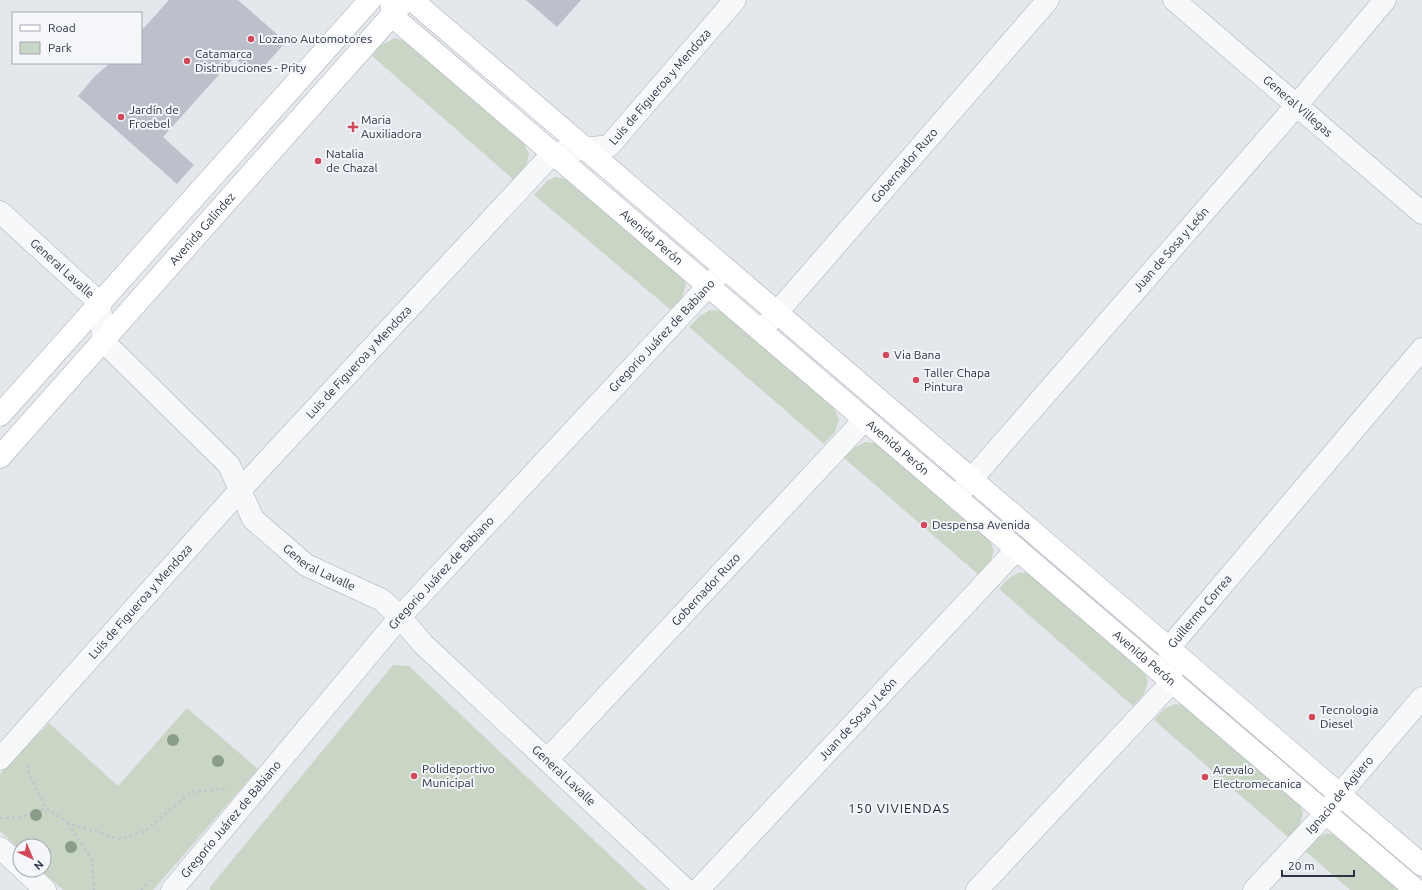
<svg xmlns="http://www.w3.org/2000/svg" width="1422" height="890" viewBox="0 0 1422 890" font-family="Ubuntu,sans-serif">
	<rect width="100%" height="100%" fill="#e4e7ec"/>
	<path fill="#c9d6c5" d="M395 38 406 42 523 141 529 154 526 167 514 180 372 56 381 45Z
		M555 177 565 179 680 275 686 284 682 298 671 310 534 195 547 181Z
		M710 310 721 311 833 406 839 419 835 432 824 444 689 327 700 316Z
		M865 442 876 443 988 537 994 550 990 563 979 575 844 458 855 447Z
		M1020 572 1030 574 1142 668 1148 681 1144 694 1133 706 999 589 1009 578Z
		M393 665 409 666 647 890H210V887Z
		M1175 704 1185 705 1297 799 1303 812 1300 825 1288 837 1154 720 1164 709Z
		M187 708 258 769 153 890H63L41 870H44V846H20V850L0 831V774L49 723 118 786Z
		M1327 833 1338 836 1402 890H1350L1304 850 1316 838Z"/>
	<path fill="#bbc0ca" d="M169 0H238L286 42 256 75 234 58 163 137 194 165 177 184 78 96 95 76 110 63H141V31Z
		M526 0H581L557 27Z"/>
	<g fill="none" stroke-linecap="round" stroke-linejoin="round">
		<g stroke="#a9aeb7" stroke-width="23">
			<g id="street">
				<path id="s1" d="M1174 0 1422 213"/>
				<path id="s2" d="M0 212 100 303 103 341 229 465 253 519 306 565 382 600 400 617 423 644 686 890"/>
				<path id="s3" d="M761 331 1048 0"/>
				<path id="s4" d="M956 497 1296 106 1385 0"/>
				<path id="s5" d="M0 759 241 489 553 153 609 146 735 0"/>
				<path id="s6" d="M547 760 865 419"/>
				<path d="M0 848 20 866"/>
				<path d="M24 870 45 890"/>
				<path id="s7" d="M172 890 400 617 725 268"/>
				<path id="s8" d="M698 890 1017 549"/>
				<path id="s9" d="M977 890 1172 682 1169 648 1422 349"/>
				<path id="s10" d="M1254 890 1326 813 1340 794 1422 698"/>
			</g>
		</g>
		<g stroke="#a9aeb7" stroke-width="23">
			<g id="secondary">
				<path id="s11" d="M391 0 392 16 1416 890"/>
				<path d="M412 0 1422 865"/>
				<path d="M0 415 370 0"/>
				<path id="s12" d="M0 457 401 5"/>
			</g>
		</g>
		<path stroke="#c2c5cb" stroke-width="2.5" stroke-dasharray="3 3" stroke-linecap="butt" d="M27 765 31 779 46 808 68 823 120 839 145 831 191 792 225 789
			M0 818 20 817 46 808
			M68 823 92 860 94 890
			M141 890 150 880"/>
		<use href="#street" stroke="#f7f8fa" stroke-width="22"/>
		<use href="#secondary" stroke="#fff" stroke-width="22"/>
	</g>
	<g fill="#899d89">
		<circle cx="173" cy="740" r="6"/>
		<circle cx="218" cy="761" r="6"/>
		<circle cx="36" cy="815" r="6"/>
		<circle cx="71" cy="847" r="6"/>
	</g>
	<g fill="#d1495b" stroke="#f4f6f9" stroke-width="1.5">
		<circle cx="251" cy="39" r="4"/>
		<circle cx="187" cy="61" r="4"/>
		<circle cx="121" cy="117" r="4"/>
		<path d="M351 121h4v4h4v4h-4v4h-4v-4h-4v-4h4z"/>
		<circle cx="318" cy="161" r="4"/>
		<circle cx="886" cy="355" r="4"/>
		<circle cx="916" cy="380" r="4"/>
		<circle cx="924" cy="525" r="4"/>
		<circle cx="1312" cy="717" r="4"/>
		<circle cx="414" cy="776" r="4"/>
		<circle cx="1205" cy="777" r="4"/>
	</g>
	<g text-anchor="middle" stroke-width="4" stroke-linejoin="round" paint-order="stroke">
		<g font-size="12" fill="#2b3445" stroke="#f4f6f9" text-anchor="start">
			<text x="259" y="43">Lozano Automotores</text>
			<text x="195" y="58">Catamarca<tspan x="195" dy="14">Distribuciones - Prity</tspan></text>
			<text x="129" y="114">Jardín de<tspan x="129" dy="14">Froebel</tspan></text>
			<text x="361" y="124">Maria<tspan x="361" dy="14">Auxiliadora</tspan></text>
			<text x="326" y="158">Natalia<tspan x="326" dy="14">de Chazal</tspan></text>
			<text x="894" y="359">Via Bana</text>
			<text x="924" y="377">Taller Chapa<tspan x="924" dy="14">Pintura</tspan></text>
			<text x="932" y="529">Despensa Avenida</text>
			<text x="1320" y="714">Tecnologia<tspan x="1320" dy="14">Diesel</tspan></text>
			<text x="422" y="773">Polideportivo<tspan x="422" dy="14">Municipal</tspan></text>
			<text x="1213" y="774">Arevalo<tspan x="1213" dy="14">Electromecanica</tspan></text>
		</g>
		<g font-size="12" fill="#2b3445" stroke="#f4f6f9">
			<text dy="4" stroke="none"><textPath href="#s5" startOffset="955">Luis de Figueroa y Mendoza</textPath></text>
			<text dy="4" stroke="none"><textPath href="#s1" startOffset="163">General Villegas</textPath></text>
			<text dy="4" stroke="none"><textPath href="#s3" startOffset="219">Gobernador Ruzo</textPath></text>
			<text dy="4" stroke="none"><textPath href="#s12" startOffset="305">Avenida Galíndez</textPath></text>
			<text dy="4" stroke="none"><textPath href="#s11" startOffset="357">Avenida Perón</textPath></text>
			<text dy="4" stroke="none"><textPath href="#s4" startOffset="328">Juan de Sosa y León</textPath></text>
			<text dy="4" stroke="none"><textPath href="#s2" startOffset="84">General Lavalle</textPath></text>
			<text dy="4" stroke="none"><textPath href="#s7" startOffset="740">Gregorio Juárez de Babiano</textPath></text>
			<text dy="4" stroke="none"><textPath href="#s5" startOffset="535">Luis de Figueroa y Mendoza</textPath></text>
			<text dy="4" stroke="none"><textPath href="#s11" startOffset="681">Avenida Perón</textPath></text>
			<text dy="4" stroke="none"><textPath href="#s2" startOffset="492">General Lavalle</textPath></text>
			<text dy="4" stroke="none"><textPath href="#s7" startOffset="416">Gregorio Juárez de Babiano</textPath></text>
			<text dy="4" stroke="none"><textPath href="#s6" startOffset="233">Gobernador Ruzo</textPath></text>
			<text dy="4" stroke="none"><textPath href="#s5" startOffset="211">Luis de Figueroa y Mendoza</textPath></text>
			<text dy="4" stroke="none"><textPath href="#s9" startOffset="367">Guillermo Correa</textPath></text>
			<text dy="4" stroke="none"><textPath href="#s11" startOffset="1005">Avenida Perón</textPath></text>
			<text dy="4" stroke="none"><textPath href="#s8" startOffset="234">Juan de Sosa y León</textPath></text>
			<text dy="4" stroke="none"><textPath href="#s2" startOffset="816">General Lavalle</textPath></text>
			<text dy="4" stroke="none"><textPath href="#s10" startOffset="128">Ignacio de Agüero</textPath></text>
			<text dy="4" stroke="none"><textPath href="#s7" startOffset="92">Gregorio Juárez de Babiano</textPath></text>
		</g>
		<g font-size="13" letter-spacing="1" fill="#1d2536" stroke="#f4f6f9">
			<text x="899" y="813">150 VIVIENDAS</text>
		</g>
	</g>
	<rect x="12" y="12" width="130" height="52" fill="#f4f6f9" stroke="#a4a8b1"/>
	<rect x="20" y="25" width="20" height="6" fill="#ffffff" stroke="#a4a8b1"/>
	<text x="48" y="32" font-size="12" fill="#2b3445">Road</text>
	<rect x="20" y="42" width="20" height="12" fill="#c9d6c5" stroke="#a4a8b1"/>
	<text x="48" y="52" font-size="12" fill="#2b3445">Park</text>
	<g transform="translate(32 858) rotate(136)"><circle r="19" fill="#f4f6f9" stroke="#a4a8b1"/>
	<path d="M0-3L7 15L0 10L-7 15Z" fill="#d1495b"/>
	<text y="-6" font-size="11" font-weight="bold" text-anchor="middle" fill="#2b3445">N</text>
	</g>
	<path d="M1282 870v6h72v-6" fill="none" stroke="#2b3445" stroke-width="2"/>
	<text x="1288" y="870" font-size="12" fill="#2b3445" stroke="#f4f6f9" stroke-width="3" paint-order="stroke">20 m</text>
</svg>
